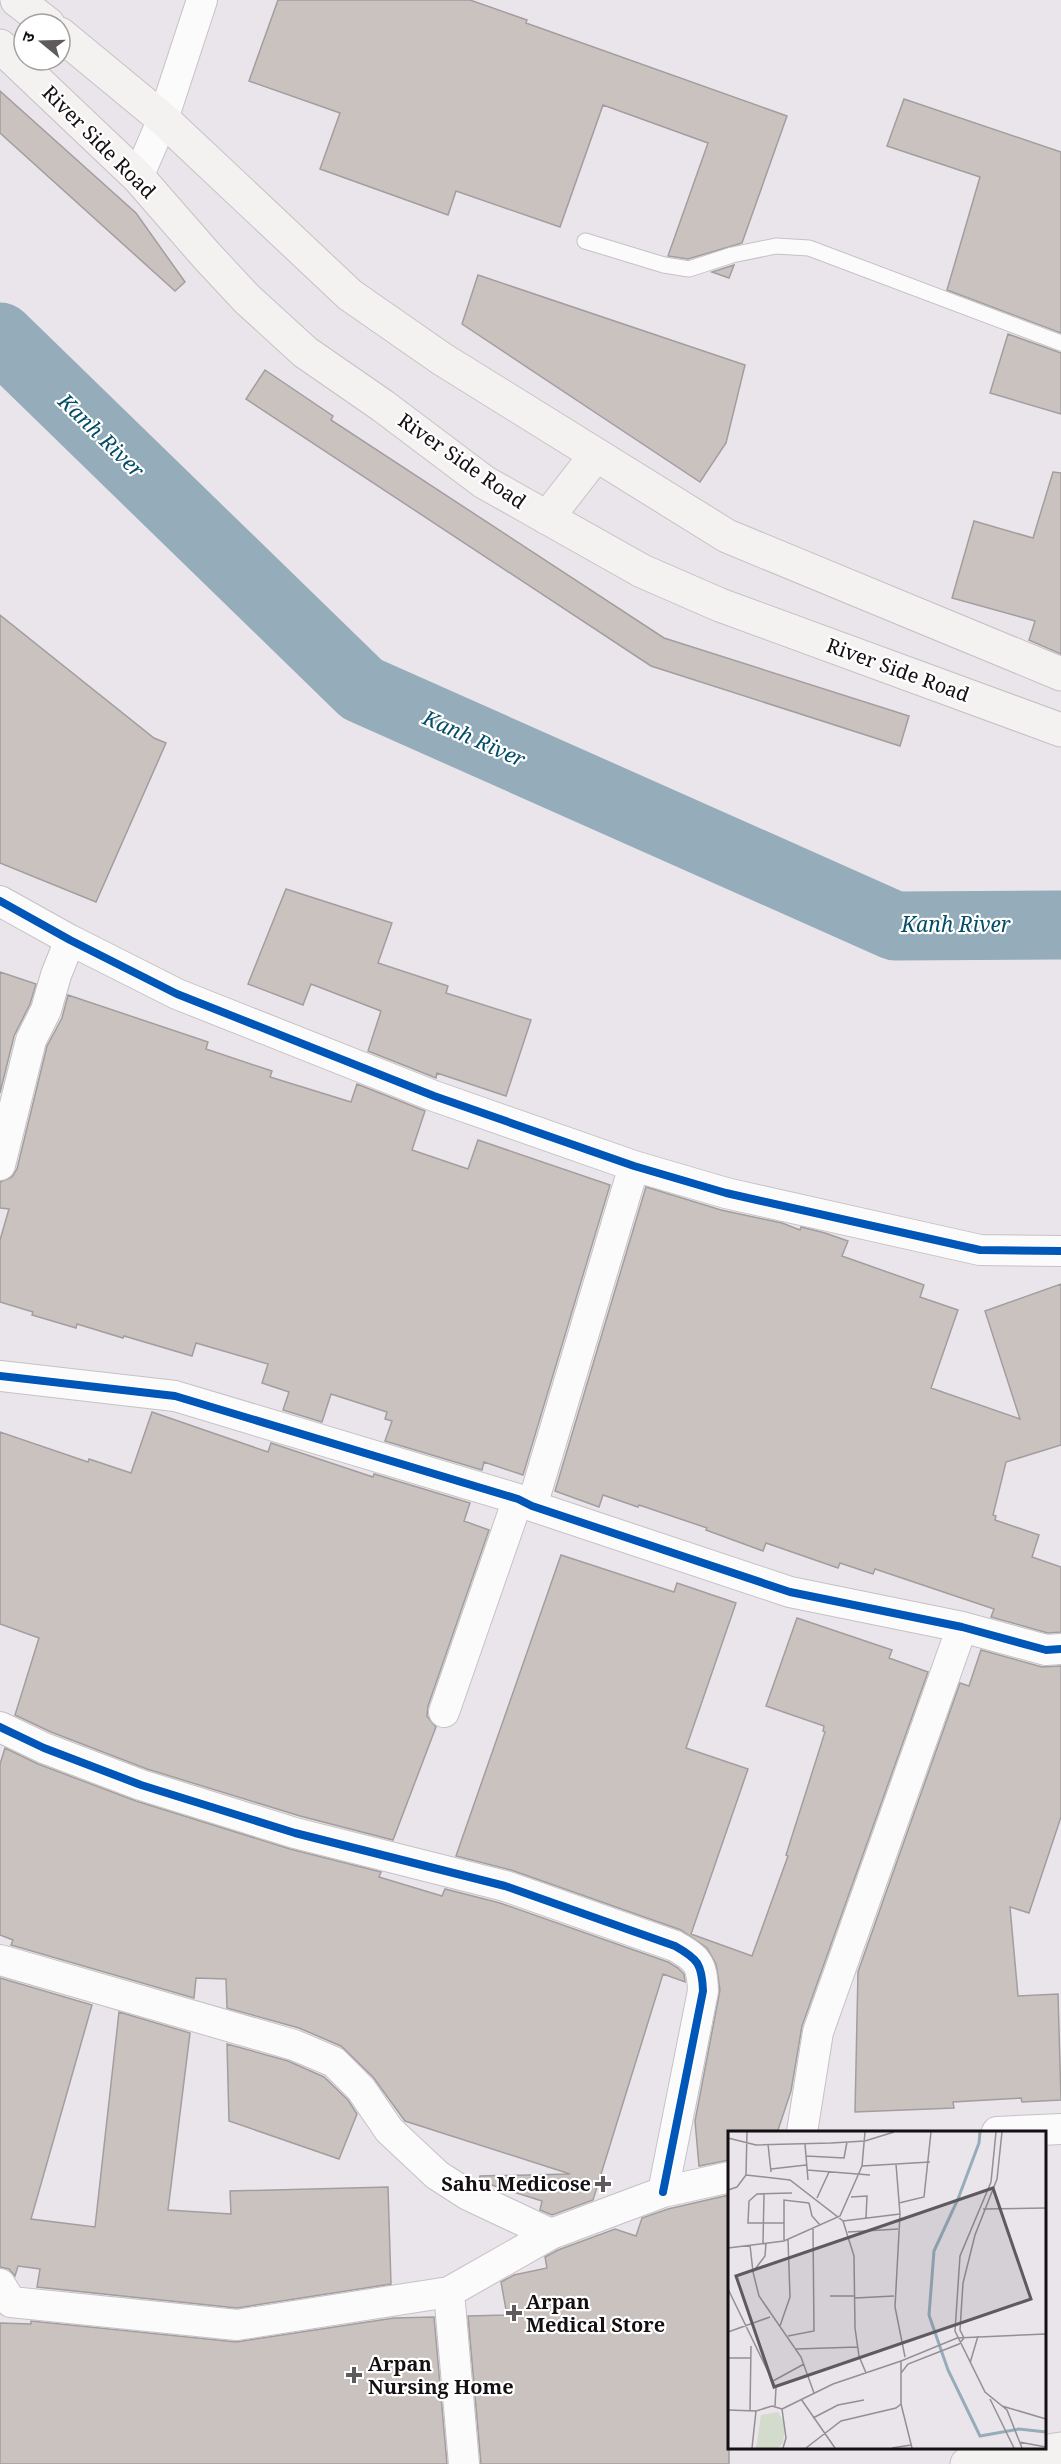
<svg xmlns="http://www.w3.org/2000/svg" width="1061" height="2464" viewBox="0 0 1061 2464" font-family="'Noto Serif','Noto Sans Devanagari',serif">
	<rect width="100%" height="100%" fill="#eae5ea"/>
	<g fill="none" stroke-linecap="round" stroke-linejoin="round">
		<path stroke="#95acba" stroke-width="69" d="M0 337 362 689 895 926 1061 925"/>
	</g>
	<path fill="#cac2bf" stroke="#a29e9f" stroke-width="1.5" d="M278 0H470L527 20 526 23 787 116 742 243 688 259 668 256 708 143 603 105 560 227 456 191 448 215 320 169 340 113 249 81Z
		M0 91 136 213 185 282 175 291 0 133Z
		M904 99 1061 152V333L947 290 980 177 887 146Z
		M734 265 729 278 712 272Z
		M478 275 745 365 726 443 700 482 462 324Z
		M1008 334 1061 353V414L990 393Z
		M265 370 333 416 331 420 664 638 909 716 900 746 651 666 246 399Z
		M1053 472 1061 473V654L1029 640 1035 621 952 598 974 521 1033 538Z
		M0 615 154 738 166 743 96 902 0 863Z
		M286 889 392 923 378 963 448 986 446 993 531 1020 506 1096 437 1073 436 1078 368 1051 381 1011 311 984 303 1005 248 984Z
		M0 972 36 984 30 1004 14 1036 0 1093Z
		M68 995 208 1042 206 1049 272 1071 270 1077 351 1102 357 1084 425 1111 412 1150 468 1169 478 1140 610 1185 523 1475 484 1462 482 1470 385 1441 392 1421 385 1419 387 1412 331 1394 322 1422 283 1410 289 1392 262 1383 268 1364 196 1343 192 1356 124 1336 123 1338 77 1324 76 1328 32 1315 33 1312 0 1302V1240L9 1209 0 1208V1182L12 1177 17 1169 47 1046 62 1018Z
		M646 1187 721 1210 782 1223 800 1230 801 1227 825 1233 848 1241 842 1256 924 1285 920 1297 958 1310 931 1388 1020 1419 985 1311 1061 1284V1445L1006 1462 993 1515 996 1516 995 1520 1039 1535 1032 1557 1061 1567V1632L1048 1633 991 1617 994 1609 875 1569 873 1574 840 1563 838 1568 766 1543 763 1551 706 1530 707 1528 639 1505 638 1507 603 1495 599 1507 555 1491Z
		M152 1412 268 1452 271 1443 373 1477 374 1474 470 1503 464 1521 489 1530 428 1706 427 1716 436 1727 393 1840 300 1816 147 1769 51 1732 15 1715 39 1638 0 1624V1432L88 1462 89 1459 131 1473Z
		M561 1555 674 1592 677 1583 736 1603 686 1748 748 1769 691 1934 752 1956 788 1856 786 1855 825 1732 823 1731 824 1726 766 1706 797 1618 892 1650 889 1658 928 1672 802 2026 791 2091 777 2133H729V2160L699 2166 695 2121 720 1990 716 1964 707 1948 681 1930 511 1870 456 1856Z
		M981 1650 1042 1667 1061 1666V1817L1029 1913 1010 1907 1018 1996 1058 1994 1061 2100 1022 2102 1021 2098 953 2102 954 2108 855 2112 858 1972 960 1683 969 1686Z
		M5 1748 38 1764 136 1801 290 1849 381 1872 379 1877 442 1896 445 1889 500 1903 668 1962 678 1968 684 1974 685 1982 663 1974 593 2200 552 2215 540 2210 542 2201 479 2181 480 2176 570 2174 405 2121 373 2077 341 2046 299 2028 227 2008 226 1979 196 1978 194 1998 11 1945 13 1940 0 1935V1764Z
		M0 1978 92 2005 31 2219 95 2227 119 2012 190 2033 168 2210 231 2214 230 2191 388 2187 391 2284 237 2308 37 2287 40 2269 18 2266 15 2276 9 2269 0 2267Z
		M227 2044 288 2061 324 2077 348 2100 357 2114 339 2159 229 2121Z
		M729 2195V2464H481L468 2316 507 2315 501 2282 514 2275 547 2268 545 2257 558 2250 615 2229 636 2236 642 2218 668 2209Z
		M434 2317 447 2464H0V2323L31 2324V2321L236 2342 394 2318Z"/>
	<g fill="none" stroke-linecap="round" stroke-linejoin="round">
		<g stroke="#c6c1c5" stroke-width="17">
			<path id="lane" d="M585 241 664 265 689 269 732 255 776 246 809 248 1061 343"/>
		</g>
		<g stroke="#c6c1c5" stroke-width="32">
			<path id="street" d="M138 177 163 119 202 0
				M0 901 70 940 177 994 434 1096 634 1166 726 1193 980 1250 1061 1251
				M0 1165 31 1040 46 1010 56 975 70 940
				M0 1376 175 1396 518 1499 532 1506 790 1592 962 1627 1046 1650 1061 1649
				M532 1506 634 1166
				M444 1712 518 1499
				M0 1727 44 1748 141 1785 295 1833 505 1886 675 1946C698 1959 702 1964 703 1991L663 2192
				M0 1960 294 2045 334 2062 361 2089 389 2130 437 2175 468 2195 551 2234
				M802 2132 818 2032 962 1627
				M997 2132 1061 2129
				M0 2284 11 2302 237 2325 449 2292 551 2234 663 2192 730 2177
				M449 2292 464 2464"/>
		</g>
		<g stroke="#c6c1c5" stroke-width="35">
			<path id="secondary" d="M17 0 48 24
				M60 34 163 119 350 295 442 359 727 536 1061 674
				M0 46 138 177 206 255 247 299 305 352 383 406 484 482 642 571 720 605 1061 730
				M547 518 596 455
				M967 2464 1061 2449"/>
		</g>
		<use href="#lane" stroke="#fcfbfc" stroke-width="15"/>
		<use href="#street" stroke="#fcfbfc" stroke-width="30"/>
		<use href="#secondary" stroke="#f4f1f1" stroke-width="33"/>
		<g stroke="#fff" stroke-width="11">
			<path id="cycleway" d="M0 901 70 940 177 994 434 1096 634 1166 726 1193 980 1250 1061 1251
				M0 1376 175 1396 518 1499 532 1506 790 1592 962 1627 1046 1650 1061 1649
				M0 1727 44 1748 141 1785 295 1833 505 1886 675 1946C698 1959 702 1964 703 1991L663 2192"/>
		</g>
		<use href="#cycleway" stroke="#0057b8" stroke-width="8"/>
	</g>
	<g fill="#5e5a5e" stroke="#fff" stroke-width="2">
		<path d="M600 2175h6v6h6v6h-6v6h-6v-6h-6v-6h6z"/>
		<path d="M511 2304h6v6h6v6h-6v6h-6v-6h-6v-6h6z"/>
		<path d="M351 2366h6v6h6v6h-6v6h-6v-6h-6v-6h6z"/>
	</g>
	<g text-anchor="middle" stroke-width="4.5" stroke-linejoin="round" paint-order="stroke">
		<g font-size="20" fill="#130f12" stroke="#fff">
			<text transform="translate(99 142) rotate(45)" y="7">River Side Road</text>
			<text transform="translate(462 461) rotate(35)" y="7">River Side Road</text>
			<text transform="translate(898 670) rotate(20)" y="7">River Side Road</text>
		</g>
		<g font-size="20" font-weight="bold" fill="#130f12" stroke="#fff" text-anchor="start">
			<text x="591" y="2191" text-anchor="end">Sahu Medicose</text>
			<text x="526" y="2309">Arpan<tspan x="526" dy="23">Medical Store</tspan></text>
			<text x="368" y="2371">Arpan<tspan x="368" dy="23">Nursing Home</tspan></text>
		</g>
		<g font-size="21" font-style="italic" fill="#034d68" stroke="#fff">
			<text transform="translate(101 436) rotate(44)" y="7">Kanh River</text>
			<text transform="translate(474 739) rotate(24)" y="7">Kanh River</text>
			<text x="956" y="932">Kanh River</text>
		</g>
	</g>
	<g transform="translate(728 2131)">
		<rect width="318" height="318" fill="#eae5ea"/>
		<path d="M50 281 57 293 55 312 50 317H28L33 284Z" fill="#d3dbcc"/>
		<path fill="none" stroke="#95acba" stroke-width="3" d="M252 1 251 12 230 68 206 120 201 184 220 239 252 305 291 298 318 301"/>
		<path fill="none" stroke="#948f94" stroke-width="1.5" d="M268 1 263 51 232 125 227 200 257 261 279 279 294 317M0 7 28 14 103 12 137 10 166 1M40 13 43 41M77 13 80 49M78 25 116 27 119 11M168 33 172 83 167 176 177 226M134 35 202 31M43 38 78 34M79 39 142 44M18 44 62 49 115 90 126 125 127 197 131 225 138 242M0 59 9 56 18 44 19 1M123 66 139 65 138 87M89 67 101 41M81 72 84 85 92 94M171 72 196 66 203 1M255 78 318 77M115 90 172 83M56 92H20L21 70 29 63 64 62M120 101 170 98M56 110V69L81 72M35 112 36 63M38 112 37 125 25 141 31 165 73 226 86 262M22 114 25 141M0 117 56 110 112 85 134 35 137 1M0 158 48 257 47 275M102 165H127M127 167 166 165M52 195 62 166 60 108M0 201 42 186M60 205 86 200 85 98M236 207 232 199 235 152 247 104 269 48 274 1M68 218 130 216M0 227H23M242 232 250 205M173 242V230L229 207 318 203M45 250 76 233M73 268 107 317M262 268 286 317M173 273 184 317M274 275 318 288M54 278 105 253 173 230M54 278 58 307 55 317M0 279 28 280M22 280 23 215M85 287 110 274 136 269M291 311 318 316M24 317 28 280 44 275 54 278M78 317 113 290 168 277 173 273V242L180 233 231 213 236 207M164 317 183 314"/>
		<path fill="#5e5a5e" fill-opacity="0.15" stroke="#5e5a5e" stroke-width="3" d="M265 57 303 168 46 256 8 145Z"/>
		<rect width="318" height="318" fill="none" stroke="#130f12" stroke-width="3"/>
	</g>
	<g transform="translate(42 42) rotate(289)"><circle r="28" fill="#ffffff" stroke="#a19fa0" stroke-width="1.5"/>
	<path d="M0-4.5L10 22L0 15L-10 22Z" fill="#5e5a5e"/>
	<text y="-9" font-size="16" font-weight="bold" text-anchor="middle" fill="#130f12">उ</text>
	</g>
</svg>
